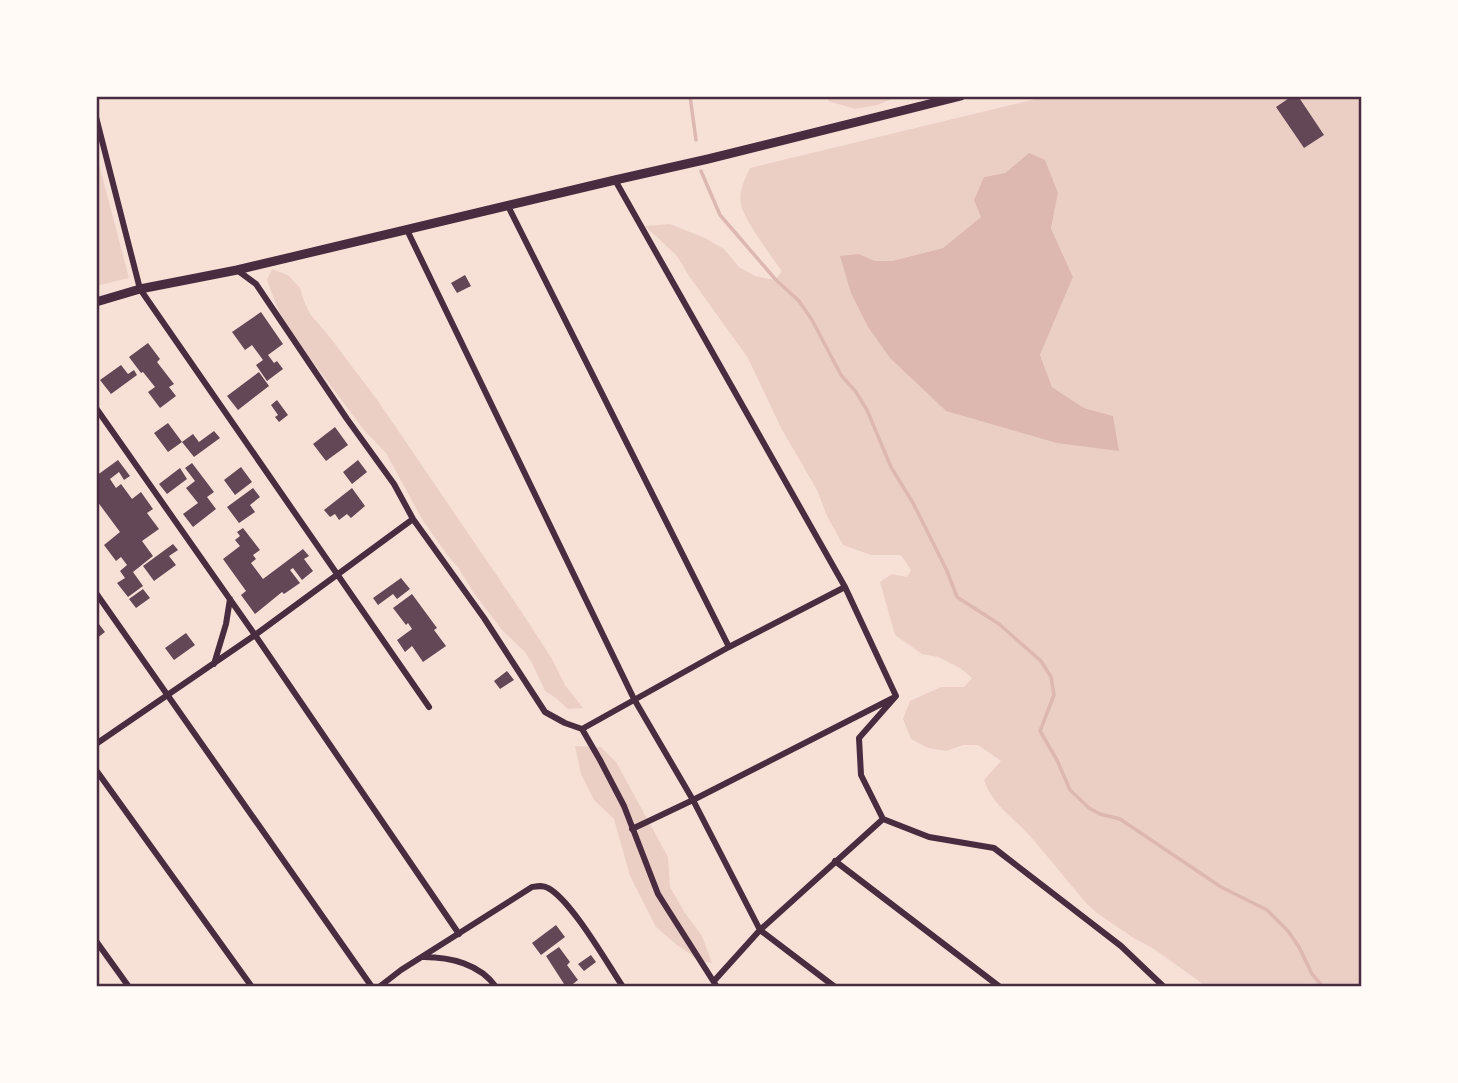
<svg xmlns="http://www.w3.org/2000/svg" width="1458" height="1083" viewBox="0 0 1458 1083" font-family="'Crimson Pro',serif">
	<rect width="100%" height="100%" fill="#f7e1d7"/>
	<path fill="#ebcfc5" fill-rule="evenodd" d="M829 96H900L877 105 855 109 828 101Z
		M1048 96H1362V987H1207L1154 949 1132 937 1097 913 1087 904C1068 882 1049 858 1030 836 1013 817 992 805 984 780L1001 761 978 745H963L946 751 928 748 911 739 903 719 910 701 941 687H964L972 678 960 668 938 657 922 654 895 635 880 582 892 574 907 577 911 570 901 555H871L843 545 827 516 817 490 781 428 748 358 689 276 677 256 645 226 670 224 705 238 724 249 739 267 755 276 775 280 782 271C771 256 745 221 741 205 738 192 745 179 750 168ZM1029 153 1058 193 1051 227 1073 277 1040 355 1052 387 1084 408 1113 416 946 411 919 384 859 254 875 261H892L943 248 981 217 984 177 1005 173Z
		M96 153 129 278 96 286Z
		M272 269 288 275 300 288 304 301 310 314 329 336 378 401 521 611 552 659 565 685 583 708 568 709 557 699 545 691 532 663 524 651 502 630 473 592 458 567 448 556 422 519 386 453 364 430 309 357 284 321 277 307 267 280Z
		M575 746 601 747 616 762 668 857 670 887 685 913 702 936 712 963 700 961 677 945 656 927 630 876 614 819 594 800 581 774Z"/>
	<path fill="#dcb8b0" d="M1029 153 1045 160 1058 193 1051 228 1073 277 1040 355 1052 387 1084 408 1113 416 1119 451 1057 443 946 411 890 358 868 327 851 293 840 256 859 254 875 261H892L943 248 981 217 974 200 984 177 1005 173Z"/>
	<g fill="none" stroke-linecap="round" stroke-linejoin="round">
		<path stroke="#dcb8b0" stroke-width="3.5" d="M690 96 696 140
			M701 171 720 215 776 280 799 301 812 320 841 375 856 392 867 410 891 467 913 503 947 571 957 597 999 624 1041 661 1051 677 1054 695 1040 731 1057 760 1070 790 1089 808 1100 814 1120 819 1221 887 1267 910 1288 931 1299 947 1312 974 1323 987"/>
	</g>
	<path fill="#644757" d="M1292 96H1298L1324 135 1304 148 1276 107Z
		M465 275 471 286 457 293 451 283Z
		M261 312 283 344 268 355 274 363 277 361 283 369 267 381 256 365 263 360 252 345 245 350 232 332Z
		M148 343 160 359 157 362 174 384 169 387 176 396 160 408 148 392 155 387 143 372 141 373 129 357Z
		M121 365 128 374 134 370 137 375 111 394 100 380Z
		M259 372 269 386 238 410 227 396Z
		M277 400 288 415 279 422 275 417 278 415 271 405Z
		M168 423 182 442 168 452 154 433Z
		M335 427 348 445 326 461 313 444Z
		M214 431 220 438 194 457 182 442 193 434 199 442Z
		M118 460 130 476 124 480 119 472 110 479 116 488 121 484 132 499 141 492 153 509 147 513 159 529 142 541 153 556 133 572 143 586 128 597 117 583 125 578 120 571 127 565 121 557 116 561 104 545 120 532 97 501H96V476Z
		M358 460 367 472 352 484 343 472Z
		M192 463 214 492 207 497 216 509 193 527 183 514 198 503 186 488 195 481 185 468Z
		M241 467 252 482 235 495 224 480Z
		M180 468 187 479 167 494 159 484Z
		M253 488 260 497 250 505 255 512 239 523 227 507Z
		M352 488 365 506 351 518 347 514 339 520 335 514 330 517 324 510Z
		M243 528 260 550 253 555 256 559 251 563 263 579 303 549 309 556 304 559 313 571 302 580 293 568 290 570 300 583 284 594 282 592 255 614 241 595 246 591 223 559 240 546 235 540 240 536 237 532Z
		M173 544 178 550 169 556 176 565 154 581 143 566Z
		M401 578 410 589 397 599 393 594 378 605 373 598Z
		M143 589 150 598 136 608 129 599Z
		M412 594 437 628 434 630 446 646 423 662 412 646 405 652 397 640 412 629 408 623 406 625 393 608Z
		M96 620 105 632 96 639Z
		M186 633 195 645 174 660 165 648Z
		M507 671 514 680 500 689 494 681Z
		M556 925 565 937 541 955 532 943Z
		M559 947 570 962 567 965 578 980 569 987H566L546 956Z
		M591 955 596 962 584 971 578 964Z"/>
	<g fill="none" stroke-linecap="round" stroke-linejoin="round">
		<path stroke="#4a2c40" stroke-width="6" d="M96 117 140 289 429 707
			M615 180 845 587 896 696 859 738 861 775 883 819
			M508 206 729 647
			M407 230 634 699 693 800 760 930 835 987
			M237 270 256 284 347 419 394 484 413 519 484 618 545 712 565 723 582 729 600 760 624 806 658 894 717 987
			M96 408 255 635 459 934
			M96 593 372 987
			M214 664 226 624 230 599
			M582 729 729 647 845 587
			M96 744 255 635 413 519
			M96 770 252 987
			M632 829 693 800 893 698
			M835 861 1000 987
			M96 941 129 987
			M424 957C450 957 480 964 496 987
			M714 981 760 930 883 819 929 837 994 848 1121 946 1164 987
			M379 987 401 970 532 887C538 886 543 885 548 888 571 900 607 963 623 987"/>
		<path stroke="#4a2c40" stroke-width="9" d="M96 302 140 289 237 270 615 180 708 159 961 96"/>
	</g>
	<rect width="1458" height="1083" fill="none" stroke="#fffaf5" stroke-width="196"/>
	<rect x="98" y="98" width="1262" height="887" fill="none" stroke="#4a2c40" stroke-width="2.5"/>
</svg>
